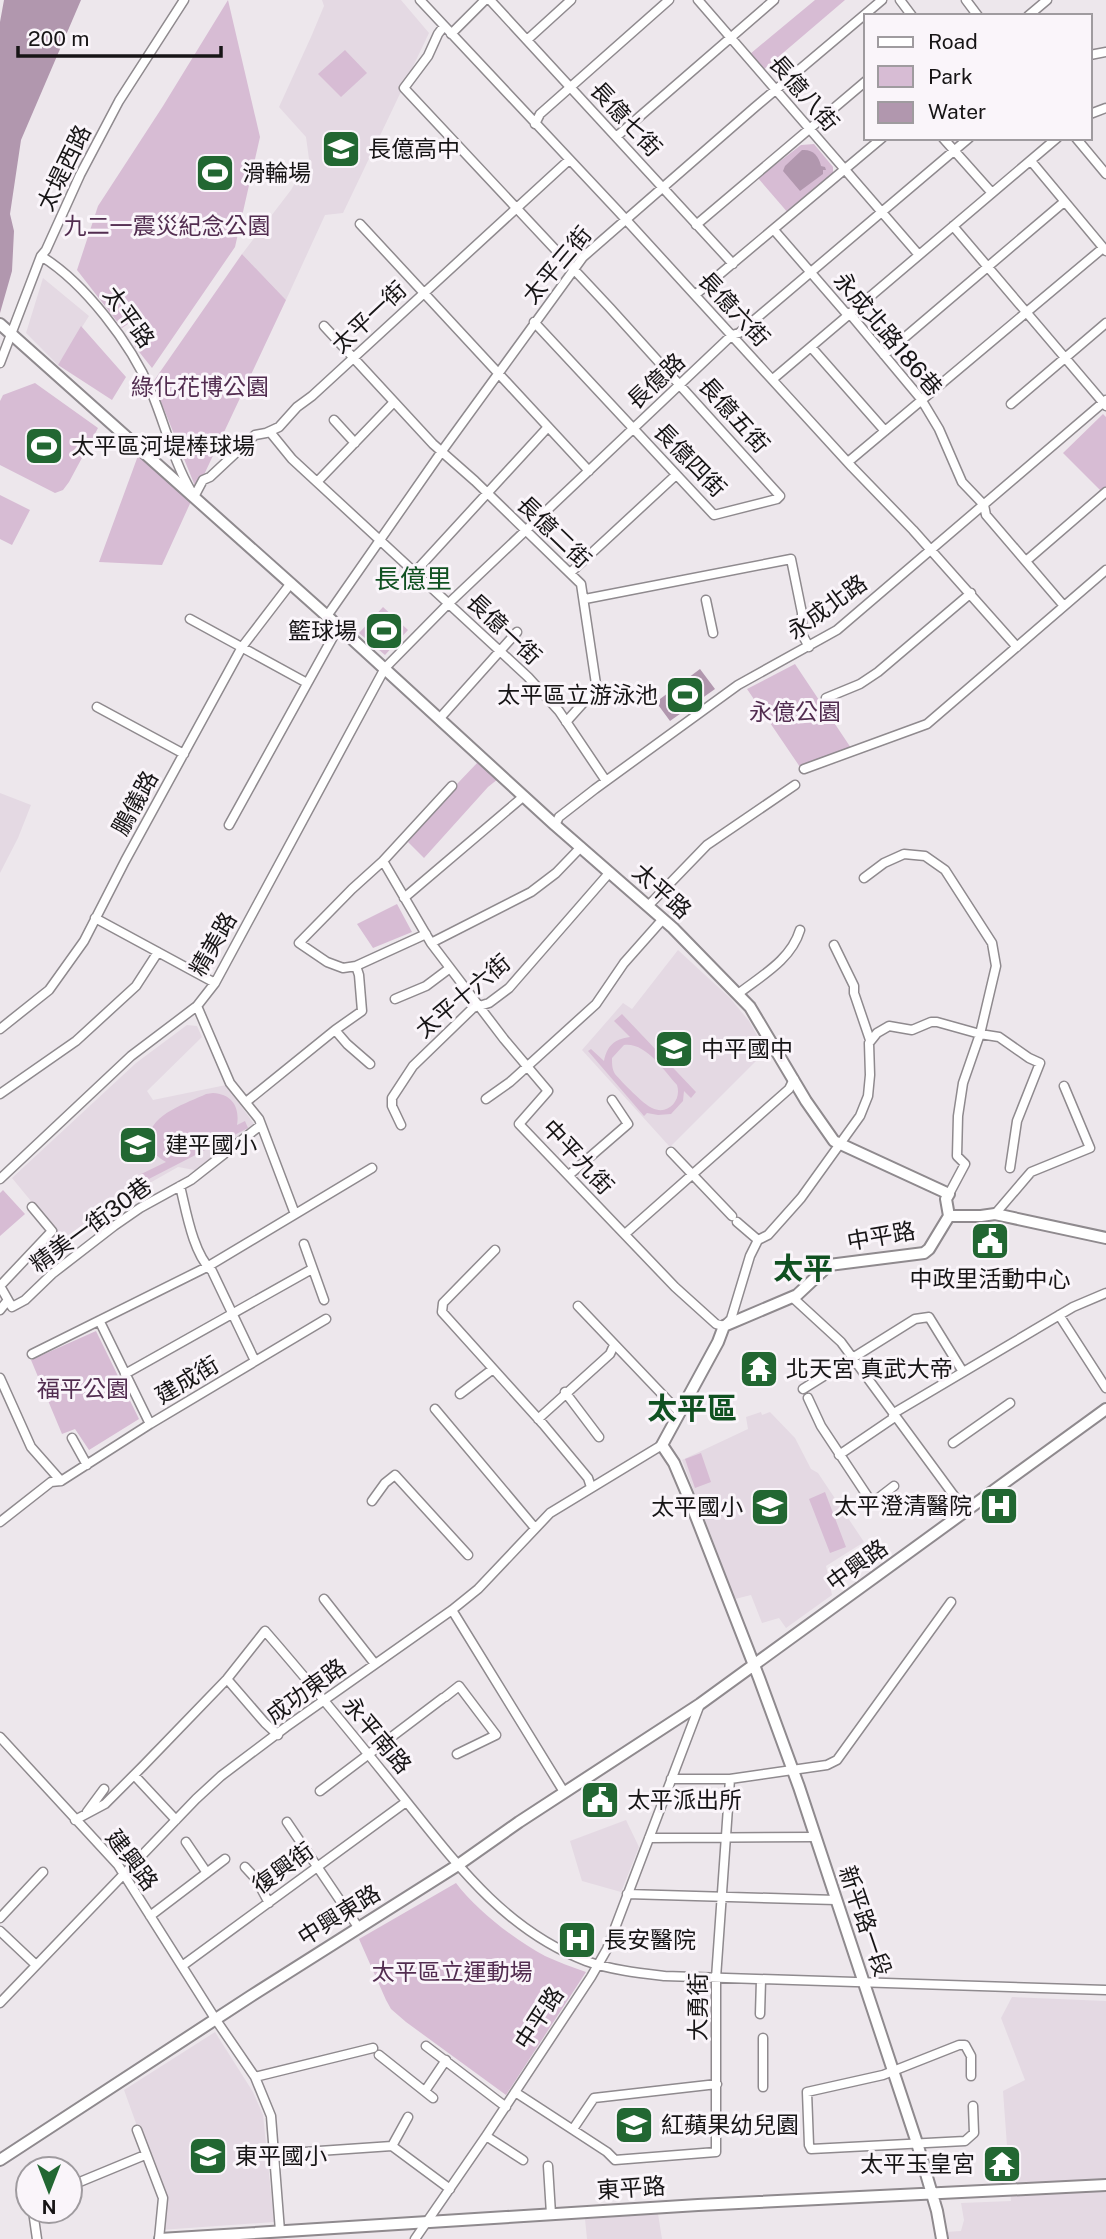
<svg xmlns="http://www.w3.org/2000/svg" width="1106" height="2239" viewBox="0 0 1106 2239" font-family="'Public Sans','Noto Sans TC',sans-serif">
	<rect width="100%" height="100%" fill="#ede7ec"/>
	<path fill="#e4d9e3" d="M322 0H401L429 33 343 213 325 215 286 300 242 254 291 190 309 159 306 137 279 107 311 37 324 6Z
		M43 278 89 316 58 365 26 333Z
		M0 793 31 805 18 838 0 873Z
		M678 950 730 998 749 1021 766 1051 670 1147 582 1050 623 1003 632 1009Z
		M187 1025 197 1026 202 1037 147 1091 153 1100 226 1085 254 1124 200 1171 178 1167 116 1202 103 1213 63 1240 12 1178 136 1063Z
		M761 1412 762 1415 770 1412 795 1438 811 1469 818 1473 864 1542 826 1566 832 1595 786 1628 779 1618 762 1623 751 1595 735 1599 682 1460 748 1429 746 1417Z
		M626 1820 639 1847 621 1892 582 1881 570 1841Z
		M1012 1997 1106 2001V2239H947L945 2232 961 2231 964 2220 961 2203 1011 2201 1003 2091 1025 2080 1001 2018Z
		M215 2032 253 2092 263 2115 274 2222 160 2230 163 2198 124 2090Z
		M648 2114 650 2132 620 2135 618 2118Z
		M658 2214 662 2239H587L585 2219Z"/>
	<path fill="#d7bcd4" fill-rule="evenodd" d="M228 0 260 137 235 247 152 368 132 343 148 332 138 317 122 328 77 270 98 206 163 106Z
		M815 0H845L763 70 750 54Z
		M345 50 367 73 341 97 318 74Z
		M814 144 833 167V177L789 214 758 178 801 145Z
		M242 254 286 300 202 479 195 486 153 382Z
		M81 326 126 377 112 400 58 365Z
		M35 383 98 428 69 482 63 490 55 493 0 465V401L3 395Z
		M1103 414 1106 417V489L1102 492 1063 453Z
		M139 453 193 497 162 565 99 562Z
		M0 495 30 510 12 545 0 539Z
		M383 607 408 630 385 655 359 633Z
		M795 664 853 751 802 770 747 689Z
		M478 762 498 779 488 787 424 858 408 842 435 807Z
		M397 904 412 932 373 948 357 924Z
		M622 1014 696 1092 691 1098 684 1091 683 1101 671 1114 658 1115 647 1113 644 1116 588 1051 591 1049 604 1061C607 1046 614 1039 630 1037L614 1021ZM624 1045C646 1042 664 1071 677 1085 682 1100 668 1116 652 1108 643 1104 622 1082 615 1074 612 1069 612 1064 612 1058Z
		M213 1093C232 1094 240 1107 237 1125L245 1121 248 1128 141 1183 137 1176 166 1162C157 1157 152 1152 150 1141 146 1115 188 1103 206 1094Z
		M3 1190 25 1214 0 1236V1193Z
		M96 1331 139 1419 89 1450 75 1429 62 1434 31 1360Z
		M701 1453 711 1482 695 1488 685 1459Z
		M825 1492 846 1547 830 1553 809 1499Z
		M456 1883C476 1910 515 1940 545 1956 558 1962 572 1967 586 1972L506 2095 406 2022 391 2009 386 2000 359 1939Z"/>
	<path fill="#b197ae" d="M4 0H81L21 140 10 214 14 231 12 271 0 313V22Z
		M802 150C813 149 819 156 821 166L825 167 826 170H823V174L800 191 783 171 785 166Z
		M700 669 715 689 670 721 656 702Z"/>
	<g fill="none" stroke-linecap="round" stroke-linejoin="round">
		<g stroke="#8f8a8e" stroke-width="11">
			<path id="street" d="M420 0 618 211 852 467 913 530 1017 647
				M490 0 733 264
				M698 0 919 255
				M900 0 912 16
				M966 0 978 16
				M1028 16 1047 0
				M444 26 438 34 428 56 404 88 610 308 780 496 777 499 714 515 534 322
				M451 34 485 0
				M527 40 571 0
				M1090 55 1106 52
				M1090 114 1106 108
				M535 124 540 114 669 0
				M616 137 774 0
				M943 138 992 193
				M1076 138 1106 174
				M1031 161 1106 251
				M360 224 589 471
				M696 225 866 81
				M953 226 1106 406
				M774 230 845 312 850 314 921 399 939 429 962 482 984 505 986 515 1064 606
				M41 256C85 283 131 344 151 391 165 424 173 460 191 491
				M695 295 882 138
				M324 326 433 444 475 481 581 584 596 684 592 693 566 722
				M811 347 885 431
				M884 355 1064 202
				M0 363 41 256 46 250 80 175 119 101 184 0
				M773 379 1057 138
				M1011 404 1106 323
				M334 420 355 443
				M270 432 292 459 528 677 559 711 606 781
				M848 462 1103 248
				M317 482 393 403
				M194 497 203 480 210 477 255 435 266 433 279 427 297 407 312 396 569 160
				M1026 561 1106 492
				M414 573 548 427
				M570 573 676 475
				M585 599 791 559 802 613V634L809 647
				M706 600 713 633
				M327 616 442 451 583 257 754 108 882 0
				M190 619 307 683
				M826 698 860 684 878 672 971 593
				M97 707 184 754
				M440 718 517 632
				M804 769 927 724 1106 570
				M229 825 339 626
				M555 825 559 817 595 789 738 685 837 630 1106 400
				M383 861 431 943 504 1039 548 1091 519 1124 675 1287 716 1324 724 1326 731 1319 750 1256 758 1240 768 1235 801 1198 860 1116 868 1096 870 1075 869 1043 877 1033 889 1026 912 1030 931 1022H937L980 1034 999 1037 1029 1058 1040 1063 1017 1121 1010 1168
				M864 878 884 863 904 854 925 856 945 870 992 943 996 966 980 1034 963 1083 958 1116 957 1156 965 1164 949 1194
				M404 898 524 796
				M648 906 707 845 795 785
				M95 918 215 983
				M426 934 356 966 343 968 327 962 299 943 352 889 383 861 452 786
				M431 943 531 892 556 873 581 847
				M834 945 854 986V993L870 1040
				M356 966 359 975 362 1011 335 1030 347 1044 370 1064
				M738 994C761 976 791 960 800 930
				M395 999 426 986 450 968
				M197 1006 230 1083 259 1119 295 1214
				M0 1029 49 990 84 941 125 861 242 647 291 583
				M0 1094 76 1041 136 986 158 952
				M486 1099 510 1082 596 1004 624 963 663 919
				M246 1102 335 1030
				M401 1125 392 1106V1098L413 1066 473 1008 489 1003 509 988 610 872
				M671 1152 732 1216
				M569 1175 628 1124 612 1100
				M0 1179 131 1056 197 1006 215 983 385 668 448 604 732 335 739 333 969 138
				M180 1186C186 1210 193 1254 212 1271L255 1361
				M995 1214 1031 1172 1090 1148 1064 1086
				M737 1222 758 1240
				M625 1234 789 1089 794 1079
				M304 1244 324 1300
				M495 1250 443 1303 442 1312 543 1424 588 1478 591 1487
				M0 1286 12 1307 25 1300 52 1274 114 1226 140 1208 191 1180 261 1125
				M0 1286 52 1231 32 1207
				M792 1297 841 1342 966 1512
				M578 1306 679 1412
				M0 1310 8 1300
				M1059 1315 1106 1388
				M100 1322 150 1424
				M32 1354 207 1267 372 1168
				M125 1374 312 1269
				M0 1378 31 1447 61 1481
				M803 1389 915 1319 929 1317 963 1372
				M565 1392 599 1437
				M460 1394 493 1369
				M808 1398 821 1426 872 1503 894 1486
				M435 1409 535 1528
				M538 1419 610 1354 614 1345
				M72 1438 87 1465
				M953 1443 1010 1403
				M839 1455 892 1419 894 1413 1073 1307 1106 1293
				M372 1501 385 1483 395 1475 468 1555
				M0 1522 51 1482 61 1481 150 1424 326 1319
				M324 1599 375 1664
				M452 1610 564 1792
				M227 1679 265 1723 278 1735
				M445 1697 459 1686 496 1735 457 1754
				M0 1737 118 1865 216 2020 255 2077 271 2116 280 2231
				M134 1775 176 1820
				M671 1779H730L827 1765 837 1760 951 1602
				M320 1791 443 1698
				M87 1812 104 1789
				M75 1820 105 1804 143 1766 227 1679 265 1631C312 1685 357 1740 402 1796 454 1861 504 1930 586 1961 611 1970 639 1973 665 1976L1106 1990
				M287 1822 358 1927
				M649 1838 815 1837
				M186 1842 207 1873
				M245 1867 256 1879 269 1903
				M627 1894 836 1900
				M150 1916 225 1859
				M0 1918 43 1872
				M0 1931 36 1965
				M182 1966 406 1802
				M0 2003 196 1799 221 1776 286 1727 452 1610 478 1589 550 1513 662 1445
				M760 2014 761 1980
				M763 2038V2087
				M426 2046 506 2107
				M379 2055 433 2098
				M971 2076V2056L965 2045H959L883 2075 807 2092 809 2145 811 2149 965 2141 974 2133 973 2106
				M255 2077 373 2048
				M425 2091 446 2060
				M515 2092 607 2152 615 2160 716 2152V1978L730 1779
				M573 2129 594 2098 717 2084
				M137 2130 163 2198 159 2239
				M486 2136 523 2160
				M392 2146 408 2117
				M275 2154 392 2146 450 2189
				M548 2166 551 2214
				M70 2186 145 2155
				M33 2211 37 2239
				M415 2239 486 2136 591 1977 607 1949 700 1704"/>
		</g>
		<g stroke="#8f8a8e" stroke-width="14">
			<path id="secondary" d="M0 324 327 616 555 825 673 928 750 1007 806 1101 834 1141 949 1194 946 1199 949 1216
				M949 1216H981L995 1214 1106 1238
				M0 2160 251 1996 458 1865 519 1822 700 1704 1106 1409
				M160 2239 698 2205 1106 2185
				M942 2239 937 2211 917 2143 799 1787 759 1678 688 1496 674 1463 662 1445 718 1342 724 1326 797 1295 829 1265 924 1253 929 1249 949 1216"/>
		</g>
		<use href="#street" stroke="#fff" stroke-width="8"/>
		<use href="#secondary" stroke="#fff" stroke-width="10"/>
	</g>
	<defs>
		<g id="school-square" transform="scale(2.0125)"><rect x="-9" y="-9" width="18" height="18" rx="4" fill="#226732" stroke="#faf5fa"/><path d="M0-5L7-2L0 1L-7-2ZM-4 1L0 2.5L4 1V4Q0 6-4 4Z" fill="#fff"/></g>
		<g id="stadium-square" transform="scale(2.0125)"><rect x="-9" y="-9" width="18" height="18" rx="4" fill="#226732" stroke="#faf5fa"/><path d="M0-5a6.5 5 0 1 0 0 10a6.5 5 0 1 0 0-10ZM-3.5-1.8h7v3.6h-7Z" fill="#fff"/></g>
		<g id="civic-square" transform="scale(2.0125)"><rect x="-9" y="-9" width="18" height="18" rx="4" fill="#226732" stroke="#faf5fa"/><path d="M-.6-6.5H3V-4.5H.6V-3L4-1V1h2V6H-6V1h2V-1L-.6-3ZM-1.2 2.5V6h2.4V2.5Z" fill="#fff"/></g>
		<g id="temple-square" transform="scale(2.0125)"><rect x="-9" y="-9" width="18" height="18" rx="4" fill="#226732" stroke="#faf5fa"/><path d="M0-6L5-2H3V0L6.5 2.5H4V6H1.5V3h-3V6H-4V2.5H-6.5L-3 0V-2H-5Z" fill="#fff"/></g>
		<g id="hospital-square" transform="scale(2.0125)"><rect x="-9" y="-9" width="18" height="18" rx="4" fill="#226732" stroke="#faf5fa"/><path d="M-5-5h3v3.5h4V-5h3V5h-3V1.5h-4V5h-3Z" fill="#fff"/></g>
	</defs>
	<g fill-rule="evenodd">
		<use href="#school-square" x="341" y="149"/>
		<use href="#stadium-square" x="215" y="173"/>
		<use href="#stadium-square" x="44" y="446"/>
		<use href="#stadium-square" x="384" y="631"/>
		<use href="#stadium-square" x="685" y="695"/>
		<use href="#school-square" x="674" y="1049"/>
		<use href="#school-square" x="138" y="1145"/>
		<use href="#civic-square" x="990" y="1241"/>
		<use href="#temple-square" x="759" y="1369"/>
		<use href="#hospital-square" x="999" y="1506"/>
		<use href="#school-square" x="770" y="1507"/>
		<use href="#civic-square" x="600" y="1800"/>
		<use href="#hospital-square" x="577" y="1940"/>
		<use href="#school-square" x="634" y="2125"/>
		<use href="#school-square" x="208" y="2156"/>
		<use href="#temple-square" x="1002" y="2164"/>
	</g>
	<g text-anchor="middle" stroke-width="6" stroke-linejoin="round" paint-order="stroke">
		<g font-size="23" fill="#171516" stroke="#faf5fa">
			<text transform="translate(804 93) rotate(49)" y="8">長億八街</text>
			<text transform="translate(626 119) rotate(47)" y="8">長億七街</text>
			<text transform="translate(64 168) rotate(-64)" y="8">太堤西路</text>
			<text transform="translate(557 265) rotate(-50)" y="8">太平三街</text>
			<text transform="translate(734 309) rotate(47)" y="8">長億六街</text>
			<text transform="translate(129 317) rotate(54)" y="8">太平路</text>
			<text transform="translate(369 317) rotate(-43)" y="8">太平一街</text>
			<text transform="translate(888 334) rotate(50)" y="8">永成北路186巷</text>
			<text transform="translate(656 381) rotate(-43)" y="8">長億路</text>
			<text transform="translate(734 415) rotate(48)" y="8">長億五街</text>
			<text transform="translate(690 460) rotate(46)" y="8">長億四街</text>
			<text transform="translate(554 532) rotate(44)" y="8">長億二街</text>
			<text transform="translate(827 607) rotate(-36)" y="8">永成北路</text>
			<text transform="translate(504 629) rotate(43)" y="8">長億一街</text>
			<text transform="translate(135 803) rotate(-61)" y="8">鵬儀路</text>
			<text transform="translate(662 891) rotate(42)" y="8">太平路</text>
			<text transform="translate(213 944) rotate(-60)" y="8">精美路</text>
			<text transform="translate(463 996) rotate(-40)" y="8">太平十六街</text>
			<text transform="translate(578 1157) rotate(47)" y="8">中平九街</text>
			<text transform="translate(91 1225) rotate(-36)" y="8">精美一街30巷</text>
			<text transform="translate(881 1236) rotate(-10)" y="8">中平路</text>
			<text transform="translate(187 1380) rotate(-31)" y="8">建成街</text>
			<text transform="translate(857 1565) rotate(-36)" y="8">中興路</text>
			<text transform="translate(306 1691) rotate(-36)" y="8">成功東路</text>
			<text transform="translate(377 1735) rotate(50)" y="8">永平南路</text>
			<text transform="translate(132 1860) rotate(53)" y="8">建興路</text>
			<text transform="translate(283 1868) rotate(-36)" y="8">復興街</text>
			<text transform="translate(339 1915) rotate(-32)" y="8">中興東路</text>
			<text transform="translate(865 1921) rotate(71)" y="8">新平路一段</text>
			<text transform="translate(698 2007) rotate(-90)" y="8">大勇街</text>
			<text transform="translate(539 2018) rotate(-57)" y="8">中平路</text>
			<text transform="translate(631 2188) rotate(-4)" y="8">東平路</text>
		</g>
		<g font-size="23" fill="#171516" stroke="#faf5fa" text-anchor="start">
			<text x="368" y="157">長億高中</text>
			<text x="242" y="181">滑輪場</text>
			<text x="71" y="454">太平區河堤棒球場</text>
			<text x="357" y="639" text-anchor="end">籃球場</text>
			<text x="658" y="703" text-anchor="end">太平區立游泳池</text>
			<text x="701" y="1057">中平國中</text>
			<text x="165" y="1153">建平國小</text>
			<text x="990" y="1287" text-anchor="middle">中政里活動中心</text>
			<text x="786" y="1377">北天宮 真武大帝</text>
			<text x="972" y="1514" text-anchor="end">太平澄清醫院</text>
			<text x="743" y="1515" text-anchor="end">太平國小</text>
			<text x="627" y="1808">太平派出所</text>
			<text x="604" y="1948">長安醫院</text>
			<text x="661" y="2133">紅蘋果幼兒園</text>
			<text x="235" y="2164">東平國小</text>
			<text x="975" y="2172" text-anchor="end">太平玉皇宮</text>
		</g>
		<g font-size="23" fill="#522d50" stroke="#faf5fa">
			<text x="167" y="234">九二一震災紀念公園</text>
			<text x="200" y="395">綠化花博公園</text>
			<text x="795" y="720">永億公園</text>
			<text x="83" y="1397">福平公園</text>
			<text x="452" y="1980">太平區立運動場</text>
		</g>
		<g font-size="26" fill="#105121" stroke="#faf5fa">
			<text x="413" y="588">長億里</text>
		</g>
		<g font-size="30" font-weight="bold" fill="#105121" stroke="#faf5fa">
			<text x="803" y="1279">太平</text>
			<text x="692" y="1419">太平區</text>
		</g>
	</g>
	<rect x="864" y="14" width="228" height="126" fill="#faf5fa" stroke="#9f9b9f" stroke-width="2"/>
	<rect x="878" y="37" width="35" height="10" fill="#ffffff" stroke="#9f9b9f" stroke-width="2"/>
	<text x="928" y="49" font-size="21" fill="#171516">Road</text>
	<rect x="878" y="66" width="35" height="21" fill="#d7bcd4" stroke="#9f9b9f" stroke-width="2"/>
	<text x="928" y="84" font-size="21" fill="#171516">Park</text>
	<rect x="878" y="102" width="35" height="21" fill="#b197ae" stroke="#9f9b9f" stroke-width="2"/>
	<text x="928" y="119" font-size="21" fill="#171516">Water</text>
	<g transform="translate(49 2190) rotate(180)"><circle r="33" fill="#faf5fa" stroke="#9f9b9f" stroke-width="2"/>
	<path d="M0-5L12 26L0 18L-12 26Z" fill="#226732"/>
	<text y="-10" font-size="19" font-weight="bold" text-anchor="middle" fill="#171516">N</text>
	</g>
	<path d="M18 46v10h203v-10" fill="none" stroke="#171516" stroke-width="3.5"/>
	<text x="28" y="46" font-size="21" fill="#171516" stroke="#faf5fa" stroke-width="5" paint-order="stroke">200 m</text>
</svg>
